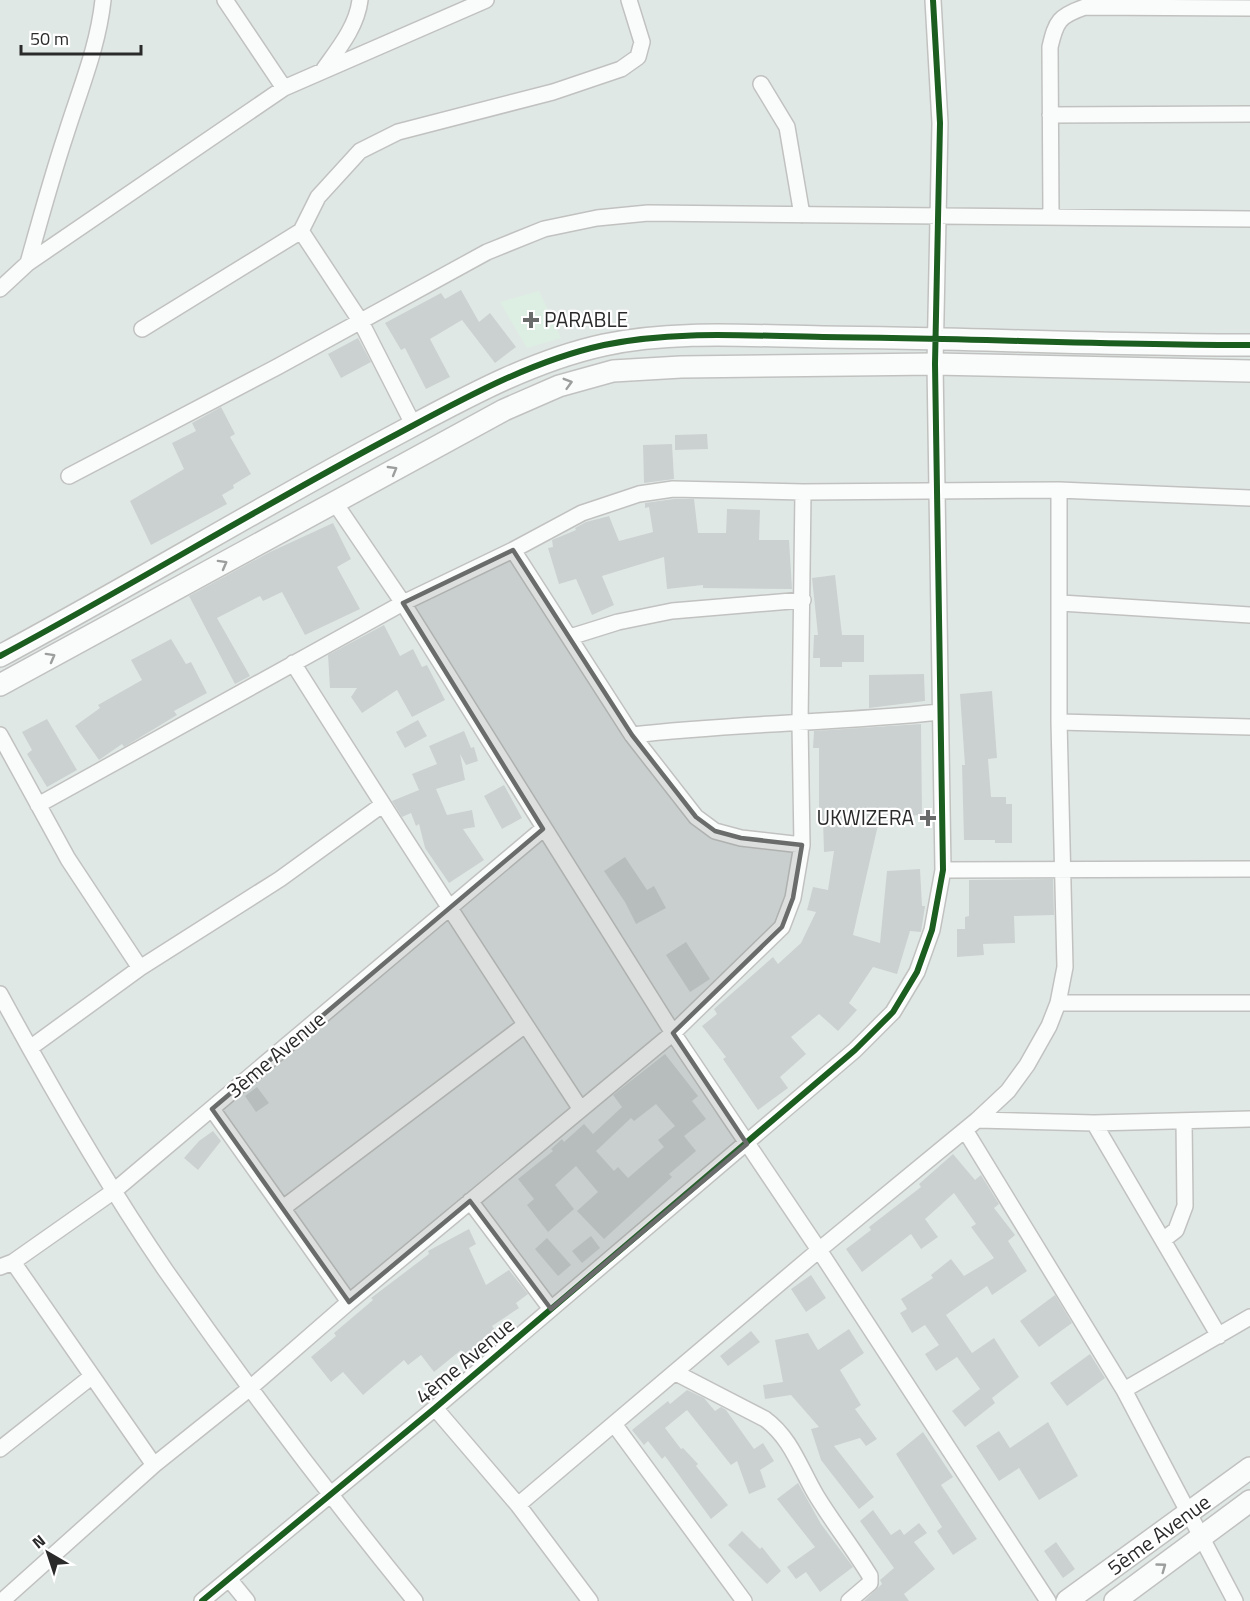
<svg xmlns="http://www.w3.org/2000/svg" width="1250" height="1601" viewBox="0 0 1250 1601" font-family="'Titillium Web',sans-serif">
	<rect width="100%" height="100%" fill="#e0e8e6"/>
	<path fill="#ddeee3" d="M539 291 561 338 527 348 500 302Z"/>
	<path fill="#cbd1d0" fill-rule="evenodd" d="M461 290 479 322 490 313 516 347 495 363 462 320 430 339 450 377 426 389 405 348 401 350 385 323 441 293 445 299Z
		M358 338 371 362 341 378 328 354Z
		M221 407 235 434 230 437 251 474 233 485 234 488 222 495 227 504 151 545 130 501 184 469 172 443 196 431 192 423Z
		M707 434 708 449 675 450V435Z
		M672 444 674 479 644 483 643 445Z
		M674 499H694L698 533H726L727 509 760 510 759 540H789L792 589 703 588V585L667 589 664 557 602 576 614 605 592 615 576 579 559 584 548 548 553 547 552 540 576 530 575 528 586 522 609 516 619 541 653 532 649 507 645 508V503Z
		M333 523 351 559 337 567 360 609 305 635 282 592 263 601 260 596 217 618 250 676 235 684 189 596 270 552Z
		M835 575 842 635H864V662H842V667H820V658H813L814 635H818L812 578Z
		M384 625 400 656 413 649 422 667 427 665 445 700 412 717 397 690 362 713 351 697 357 688H330L328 655Z
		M171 639 186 664 191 662 207 693 174 711 177 715 149 732 124 747 122 744 99 760 75 726 100 708 98 705 142 680 131 660Z
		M924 674 925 701 869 708V675Z
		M992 691 997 758 988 759 991 797H1006V804H1012V843H995V840H964L962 765H965L960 694Z
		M47 719 77 770 47 787 27 754 32 750 22 732Z
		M418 720 427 736 405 748 396 732Z
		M921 724 922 815 888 817V827L878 825 853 935 880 943 887 871 920 869 922 906H925L921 932 910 931 897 974 873 967 849 1003 857 1010 838 1031 819 1014 791 1037 806 1054 780 1077 788 1088 758 1110 723 1059 726 1057 702 1026 717 1014 714 1009 773 957 778 964 801 943 816 912 807 910 813 887 828 890 834 851 824 852 823 820H819V748H813L814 731Z
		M464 731 471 748 474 747 478 761 466 765 460 754 465 780 436 789 447 815 472 810 475 827 463 829 484 860 449 883 425 848 419 824 416 826 411 813 402 817 392 801 419 790 412 774 437 764 429 746Z
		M504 785 522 818 502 829 484 796Z
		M625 857 647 890 654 886 666 908 636 924 625 902 604 871Z
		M1053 879 1054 915 1014 916 1015 943 983 944 984 955 957 957V929H965V917L969 916V880Z
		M686 942 710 979 690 992 666 955Z
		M665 1054 698 1096 692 1101 706 1119 684 1136 696 1151 669 1174 672 1177 604 1239 577 1211 598 1192 576 1166 555 1185 574 1209 548 1232 527 1205 534 1199 518 1179 553 1151 551 1149 562 1139 564 1142 584 1124 593 1134 622 1107 613 1095ZM656 1104 675 1126 658 1140 664 1147 628 1178 618 1167 614 1171 596 1151 631 1118 634 1121Z
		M257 1087 269 1103 256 1112 245 1096Z
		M213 1131 221 1141 198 1170 184 1158 199 1141Z
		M953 1154 975 1180 981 1175 999 1204 994 1208 1015 1235 1008 1241 1027 1271 992 1295 987 1286 946 1315 972 1353 994 1338 1019 1377 992 1398 995 1403 965 1427 952 1411 980 1389 957 1357 936 1371 925 1354 939 1345 925 1325 912 1333 900 1313 907 1309 901 1299 933 1278 931 1275 951 1259 964 1276 994 1258 971 1227 976 1224 954 1193 925 1219 938 1237 921 1249 911 1234 862 1272 846 1249 871 1230 869 1227 921 1187 919 1184Z
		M469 1229 476 1244 469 1248 486 1285 509 1270 528 1294 516 1303 519 1308 492 1326 495 1330 486 1336 487 1339 466 1356 461 1350 434 1372 421 1355 408 1365 404 1360 363 1395 343 1372 331 1382 311 1357 336 1336 334 1333 373 1300 371 1298 429 1254 428 1251Z
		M591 1236 600 1248 582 1263 572 1251Z
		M547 1238 571 1265 558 1276 535 1249Z
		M811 1275 826 1298 806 1312 791 1289Z
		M1055 1295 1072 1323 1039 1347 1020 1321Z
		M849 1329 864 1353 840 1370 861 1405 855 1409 877 1439 866 1446 860 1438 834 1446 874 1497 859 1509 821 1460 811 1429 819 1427 791 1395 765 1399 763 1385 783 1382 775 1340 808 1333 818 1350Z
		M751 1331 760 1342 728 1366 720 1356Z
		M1090 1354 1105 1378 1067 1406 1050 1383Z
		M687 1390 704 1398 715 1411 721 1407 726 1410 754 1449 763 1443 774 1461 760 1470 766 1487 749 1494 737 1461 731 1465 687 1410 665 1428 681 1449 683 1448 698 1464 696 1466 728 1505 711 1519 665 1456 662 1459 648 1441 644 1445 632 1430 668 1401 670 1404Z
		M1048 1422 1078 1476 1039 1500 1019 1468 999 1481 976 1446 999 1431 1010 1448Z
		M923 1432 953 1477 941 1485 977 1539 953 1555 937 1531 942 1527 896 1454Z
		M798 1483 821 1524 853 1567 820 1592 806 1572 796 1579 787 1567 815 1547 777 1499Z
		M873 1510 891 1535 900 1529 904 1535 919 1523 927 1533 914 1542 935 1569 904 1594 909 1601H864L882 1584 880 1580 894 1568 860 1521Z
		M742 1531 760 1549 762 1547 781 1571 767 1584 728 1545Z
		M1056 1542 1075 1569 1063 1578 1044 1551Z"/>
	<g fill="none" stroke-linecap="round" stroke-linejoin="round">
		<g stroke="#c1c2c0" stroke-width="18">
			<path id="street" d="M225 0 284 88
				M324 69C339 48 357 26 360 0
				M761 84 787 127 802 215
				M1050 115 1250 114
				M1051 217 1050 47C1056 21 1059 16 1085 7L1250 8
				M301 231 361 322 414 426
				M28 263C40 220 52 176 66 134 80 89 98 47 103 0
				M0 289 28 263 284 88 486 0
				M142 329 301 231 318 197 360 151 398 132 553 92 621 69 638 57 642 42 629 0
				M69 476 277 367 487 252 544 229 597 218 648 213 1250 219
				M335 503 403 603 673 1033 819 1250 1048 1601
				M513 550 632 735 696 817 715 831 741 838 802 845
				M1061 603 1250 615
				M570 637 618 622 672 611 803 600
				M293 663C387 812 483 960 580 1108
				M1059 722 1250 727
				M0 735 68 859 140 968
				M632 735C734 723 837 723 940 712
				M38 805 403 603 513 550 582 513 639 494 673 489 803 492 1059 490 1250 498
				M943 870 1250 869
				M0 994C51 1088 105 1182 166 1271 245 1384 328 1494 415 1601
				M1058 1003H1250
				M30 1048 140 968 280 879 382 805
				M212 1109 349 1302
				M977 1120 1094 1123 1250 1119
				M1094 1123 1219 1336
				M965 1130 1124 1390 1235 1601
				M470 1201 551 1309
				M283 1208 525 1025
				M1163 1240 1176 1230 1185 1206 1184 1121
				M13 1262 154 1465
				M0 1267 13 1262 114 1191 543 829
				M676 1373 765 1419C791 1438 800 1468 816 1495 833 1523 853 1548 870 1576V1583L849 1601
				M1124 1390 1250 1317
				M435 1408 518 1505 590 1601
				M614 1424 744 1601
				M0 1449 91 1377
				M518 1505 819 1250 977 1120 1008 1091 1027 1065 1049 1026 1058 1003 1065 967 1059 722V490
				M229 1579 247 1601
				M2 1601 154 1465 249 1389 349 1302 673 1033 782 927 793 898 802 845 800 723 803 492
				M202 1601 435 1408 855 1050 893 1012 917 972 932 930 943 870 935 364 940 123 933 0"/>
		</g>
		<g stroke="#c1c2c0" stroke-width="24">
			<path id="secondary" d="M0 656C129 587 255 510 384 441 454 404 526 362 604 345 674 330 751 336 823 337 965 338 1108 345 1250 345
				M0 685 504 410 559 386 613 371 681 367 935 364 1250 371
				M1067 1601 1250 1468
				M1115 1601 1250 1501"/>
		</g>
		<use href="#street" stroke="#fafcfb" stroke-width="15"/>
		<use href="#secondary" stroke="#fafcfb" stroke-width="21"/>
		<g stroke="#fff" stroke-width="10">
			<path id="cycleway" d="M0 656C129 587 255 510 384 441 454 404 526 362 604 345 674 330 751 336 823 337 965 338 1108 345 1250 345
				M202 1601 435 1408 855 1050 893 1012 917 972 932 930 943 870 935 364 940 123 933 0"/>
		</g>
		<use href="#cycleway" stroke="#1b5e20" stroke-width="6"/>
	</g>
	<defs><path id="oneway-chevron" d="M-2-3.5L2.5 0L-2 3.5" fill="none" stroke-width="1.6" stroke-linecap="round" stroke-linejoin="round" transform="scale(1.5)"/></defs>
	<g stroke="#9c9e9d">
		<use href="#oneway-chevron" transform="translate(568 383) rotate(-16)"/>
		<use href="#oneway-chevron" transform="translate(393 470) rotate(-30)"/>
		<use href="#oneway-chevron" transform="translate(223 564) rotate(-29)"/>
		<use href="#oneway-chevron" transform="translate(51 657) rotate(-29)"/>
		<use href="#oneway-chevron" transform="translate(1162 1567) rotate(-36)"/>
	</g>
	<path fill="#6a6c6c" fill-opacity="0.2" stroke="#6a6c6c" stroke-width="4.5" stroke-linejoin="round" d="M513 550 632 735 696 817 715 831 741 838 802 845 793 898 782 927 673 1033 747 1144 551 1309 470 1201 349 1302 212 1109 543 829 403 603Z"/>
	<g fill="#6a6c6c" stroke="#fff" stroke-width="2">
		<path d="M528 311h6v6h6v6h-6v6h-6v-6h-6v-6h6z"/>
		<path d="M925 809h6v6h6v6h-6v6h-6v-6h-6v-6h6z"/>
	</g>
	<g text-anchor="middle" stroke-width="4.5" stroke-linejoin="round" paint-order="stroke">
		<g font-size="21" fill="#2a2a2a" stroke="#fff" text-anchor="start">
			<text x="544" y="327">PARABLE</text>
			<text x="914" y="825" text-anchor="end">UKWIZERA</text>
		</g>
		<g font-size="21" fill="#2a2a2a" stroke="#fff">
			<text transform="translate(276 1055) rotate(-40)" y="7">3ème Avenue</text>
			<text transform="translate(465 1361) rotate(-40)" y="7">4ème Avenue</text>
			<text transform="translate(1159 1535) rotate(-36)" y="7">5ème Avenue</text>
		</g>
	</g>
	<g transform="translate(48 1553) rotate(321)" stroke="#ffffff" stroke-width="4.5" paint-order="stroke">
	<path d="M0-4.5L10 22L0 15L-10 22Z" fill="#2a2a2a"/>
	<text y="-9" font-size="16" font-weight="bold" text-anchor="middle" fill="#2a2a2a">N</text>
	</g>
	<path d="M21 45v9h120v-9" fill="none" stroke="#2a2a2a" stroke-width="3"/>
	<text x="30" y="45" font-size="18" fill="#2a2a2a" stroke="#ffffff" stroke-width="4.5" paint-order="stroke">50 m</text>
</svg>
